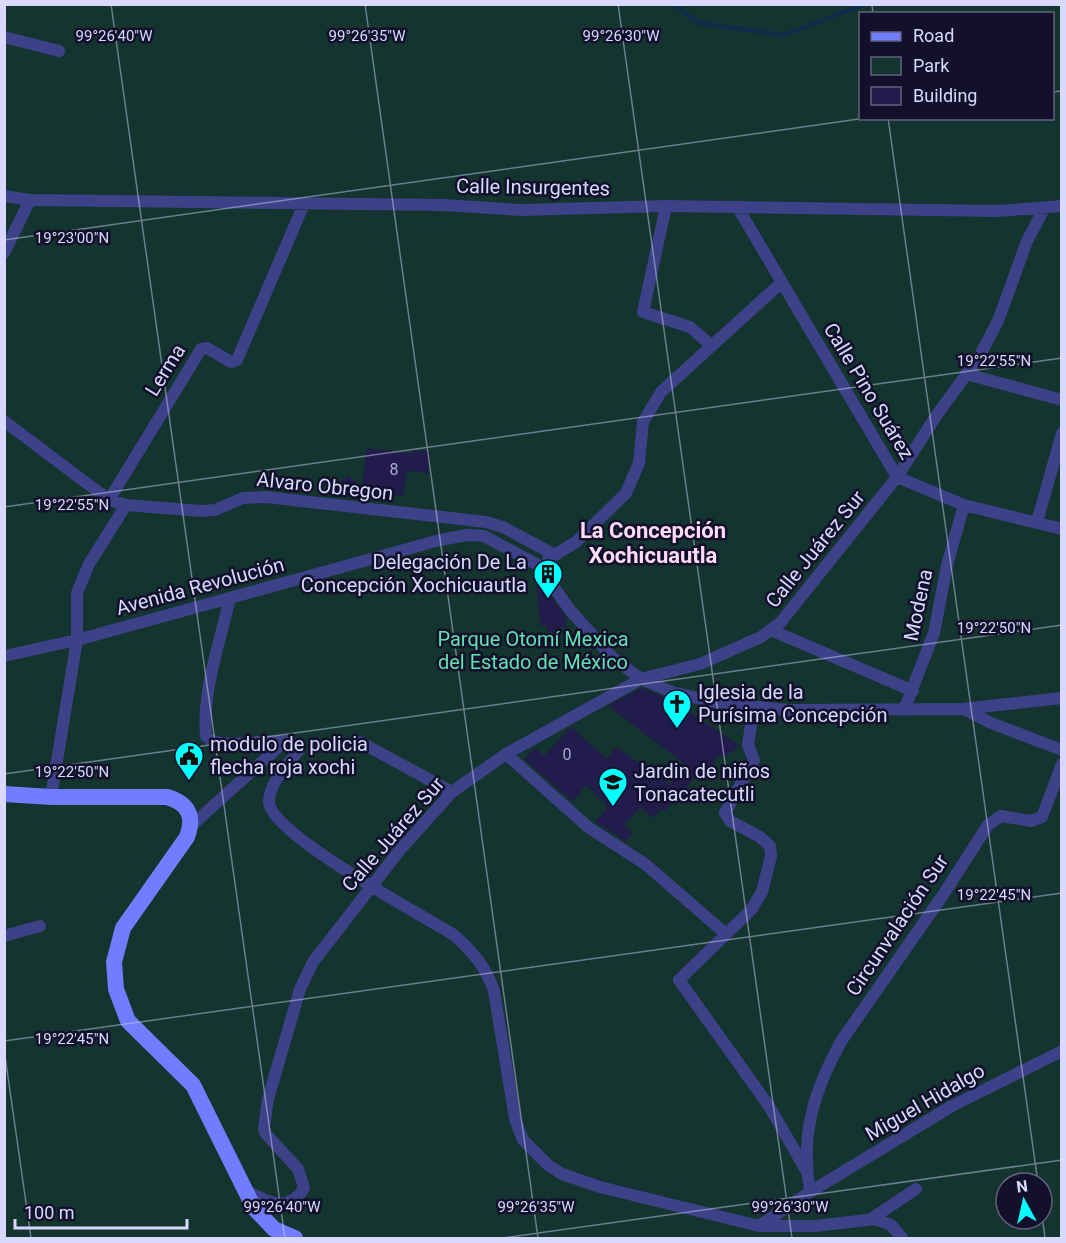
<svg xmlns="http://www.w3.org/2000/svg" width="1066" height="1243" viewBox="0 0 1066 1243" font-family="Roboto,sans-serif">
	<rect width="100%" height="100%" fill="#12102a"/>
	<path fill="#13342f" fill-rule="evenodd" d="M5 5H1061V1238H5ZM860 14H1052V118H860ZM1006 1183H1042V1219H1006Z"/>
	<g fill="none" stroke-linecap="round" stroke-linejoin="round">
		<path stroke="#0d2b4c" stroke-width="4" d="M674 4 698 23 783 35 865 4
			M990 4H997"/>
	</g>
	<path fill="#211c4b" d="M367 448 413 454V450L430 452 428 473 407 471 403 496 351 491 348 494 337 486 348 475 362 487Z
		M536 576 566 617V627L558 628V632H548L546 625 540 626Z
		M642 688 671 700 740 746 724 757 718 756 703 777 697 772 681 796 664 811 661 809 653 818 640 807 624 826 633 833 625 841 595 821 607 810 605 808 607 805 586 785 573 802 524 759 535 748 544 756 571 727 607 759 616 747 670 784 685 764 608 706Z"/>
	<g fill="none" stroke-linecap="round" stroke-linejoin="round">
		<path stroke="#3c4188" stroke-width="12" d="M4 37 59 51
			M4 196 30 200 443 205 521 210 666 206 998 211 1062 206
			M666 206 643 312 690 327 712 346
			M738 208 897 477 964 505 1062 529
			M4 253 30 200
			M966 374 1062 400
			M4 421 109 500 126 505 201 511 215 510 243 498 266 497 486 522 503 527 555 555
			M109 500 201 349 207 348 231 362 237 360 304 204
			M1037 522 1062 433
			M548 559 576 542 626 493 639 463 643 422 661 392 781 283
			M230 598C220 642 202 691 206 736 218 753 277 734 297 745L299 750C288 764 269 783 269 802 269 833 423 916 454 935 473 952 486 967 494 991L515 1119 523 1140 548 1165 562 1174 600 1187 759 1226H815L875 1219 891 1225 902 1238
			M773 631 913 691
			M4 656 77 640 440 540 467 535 484 536 538 565 570 610 612 657 641 679 672 692 714 702 787 710 962 709 1062 698
			M754 705 748 745 754 760 725 813 730 821 760 837 770 846 771 856 762 892 751 910 679 980 769 1106 807 1172
			M963 709 991 723 1062 750
			M904 710 934 633 947 565 964 505
			M360 742 452 792
			M506 754 588 827 645 864 726 934
			M51 797 77 640V593L89 564 126 505
			M191 826 285 741
			M4 936 40 926
			M244 1189C264 1201 289 1215 304 1188L298 1169 266 1134 264 1128 268 1099 300 989 313 962 399 851 452 792 506 754 641 679 700 664 761 637 780 623 897 477 936 416 979 357 998 321 1027 241 1044 209
			M810 1192C800 1134 814 1090 842 1040L943 895 988 825 1001 816 1031 821 1042 817 1062 764
			M871 1219 916 1189
			M759 1226 810 1192 952 1106 1062 1051"/>
		<path stroke="#707dff" stroke-width="16" d="M4 794 51 797H167C188 803 195 816 187 837L123 928 114 962 116 989 128 1021 193 1085 254 1208 274 1229 295 1238"/>
	</g>
	<path fill="none" stroke="#d9d9ff" stroke-width="1.5" stroke-opacity="0.45" d="M111 4 285 1238M365 4 538 1238M618 4 792 1238M872 4 873 14M1052 92 1062 91M888 118 1038 1183M4 240 866 118M4 507 1062 358M4 774 1062 625M4 1041 1062 893M4 1049 31 1238M1042 1215 1045 1238M502 1238 1062 1160"/>
	<defs>
		<g id="building-pin" transform="scale(1.5)"><path d="M0 17L-7.5 6A9.5 9.5 0 1 1 7.5 6Z" fill="#05fffc" stroke="#12102a"/><path d="M-4-6H4V6H1V3H-1V6H-4ZM-2.5-4.3h1.7v1.8h-1.7ZM.8-4.3h1.7v1.8H.8ZM-2.5-1h1.7V.8h-1.7ZM.8-1h1.7V.8H.8Z" fill="#111"/></g>
		<g id="church-pin" transform="scale(1.5)"><path d="M0 17L-7.5 6A9.5 9.5 0 1 1 7.5 6Z" fill="#05fffc" stroke="#12102a"/><path d="M-1.2-6h2.4v3.5h3.3v2.4h-3.3V6h-2.4V-.1h-3.3v-2.4h3.3Z" fill="#111"/></g>
		<g id="civic-pin" transform="scale(1.5)"><path d="M0 17L-7.5 6A9.5 9.5 0 1 1 7.5 6Z" fill="#05fffc" stroke="#12102a"/><path d="M-.6-6.5H3V-4.5H.6V-3L4-1V1h2V6H-6V1h2V-1L-.6-3ZM-1.2 2.5V6h2.4V2.5Z" fill="#111"/></g>
		<g id="school-pin" transform="scale(1.5)"><path d="M0 17L-7.5 6A9.5 9.5 0 1 1 7.5 6Z" fill="#05fffc" stroke="#12102a"/><path d="M0-5L7-2L0 1L-7-2ZM-4 1L0 2.5L4 1V4Q0 6-4 4Z" fill="#111"/></g>
	</defs>
	<g fill-rule="evenodd">
		<use href="#building-pin" x="548" y="574"/>
		<use href="#church-pin" x="677" y="704"/>
		<use href="#civic-pin" x="189" y="756"/>
		<use href="#school-pin" x="613" y="782"/>
	</g>
	<g text-anchor="middle" stroke-width="5" stroke-linejoin="round" paint-order="stroke">
		<g font-size="16" fill="#abaad2">
			<text x="394" y="475">8</text>
			<text x="567" y="760">0</text>
		</g>
		<g font-size="20" fill="#d9d9ff" stroke="#12102a">
			<text transform="translate(533 187) rotate(1)" y="7">Calle Insurgentes</text>
			<text transform="translate(165 370) rotate(-58)" y="7">Lerma</text>
			<text transform="translate(869 391) rotate(59)" y="7">Calle Pino Suárez</text>
			<text transform="translate(325 486) rotate(6)" y="7">Alvaro Obregon</text>
			<text transform="translate(815 549) rotate(-51)" y="7">Calle Juárez Sur</text>
			<text transform="translate(200 586) rotate(-15)" y="7">Avenida Revolución</text>
			<text transform="translate(918 605) rotate(-78)" y="7">Modena</text>
			<text transform="translate(393 834) rotate(-49)" y="7">Calle Juárez Sur</text>
			<text transform="translate(897 925) rotate(-56)" y="7">Circunvalación Sur</text>
			<text transform="translate(925 1102) rotate(-30)" y="7">Miguel Hidalgo</text>
		</g>
		<g font-size="20" fill="#d9d9ff" stroke="#12102a" text-anchor="start">
			<text x="527" y="569" text-anchor="end">Delegación De La<tspan x="527" dy="23">Concepción Xochicuautla</tspan></text>
			<text x="698" y="699">Iglesia de la<tspan x="698" dy="23">Purísima Concepción</tspan></text>
			<text x="210" y="751">modulo de policia<tspan x="210" dy="23">flecha roja xochi</tspan></text>
			<text x="634" y="778">Jardin de niños<tspan x="634" dy="23">Tonacatecutli</tspan></text>
		</g>
		<g font-size="20" fill="#63e1b3" stroke="#12102a">
			<text x="533" y="646">Parque Otomí Mexica<tspan x="533" dy="23">del Estado de México</tspan></text>
		</g>
		<g font-size="22" font-weight="bold" fill="#ffdbf6" stroke="#12102a">
			<text x="653" y="538">La Concepción<tspan x="653" dy="25">Xochicuautla</tspan></text>
		</g>
	</g>
	<g font-size="15" text-anchor="middle" fill="#d9d9ff" stroke="#12102a" stroke-width="5" stroke-linejoin="round" paint-order="stroke">
		<text x="114" y="41">99°26'40"W</text>
		<text x="367" y="41">99°26'35"W</text>
		<text x="621" y="41">99°26'30"W</text>
		<text x="72" y="243">19°23'00"N</text>
		<text x="994" y="366">19°22'55"N</text>
		<text x="72" y="510">19°22'55"N</text>
		<text x="994" y="633">19°22'50"N</text>
		<text x="72" y="777">19°22'50"N</text>
		<text x="994" y="900">19°22'45"N</text>
		<text x="72" y="1044">19°22'45"N</text>
		<text x="282" y="1212">99°26'40"W</text>
		<text x="536" y="1212">99°26'35"W</text>
		<text x="790" y="1212">99°26'30"W</text>
	</g>
	<rect width="1066" height="1243" fill="none" stroke="#d9d9ff" stroke-width="12"/>
	<rect x="859" y="12" width="195" height="108" fill="#12102a" stroke="#62607f" stroke-width="1.5"/>
	<rect x="871" y="32" width="30" height="9" fill="#707dff" stroke="#62607f" stroke-width="1.5"/>
	<text x="913" y="42" font-size="18" fill="#d9d9ff">Road</text>
	<rect x="871" y="57" width="30" height="18" fill="#13342f" stroke="#62607f" stroke-width="1.5"/>
	<text x="913" y="72" font-size="18" fill="#d9d9ff">Park</text>
	<rect x="871" y="87" width="30" height="18" fill="#211c4b" stroke="#62607f" stroke-width="1.5"/>
	<text x="913" y="102" font-size="18" fill="#d9d9ff">Building</text>
	<g transform="translate(1024 1201) rotate(352)"><circle r="28" fill="#12102a" stroke="#62607f" stroke-width="1.5"/>
	<path d="M0-4.5L10 22L0 15L-10 22Z" fill="#05fffc"/>
	<text y="-9" font-size="16" font-weight="bold" text-anchor="middle" fill="#d9d9ff">N</text>
	</g>
	<path d="M15 1219v9h172v-9" fill="none" stroke="#d9d9ff" stroke-width="3"/>
	<text x="24" y="1219" font-size="18" fill="#d9d9ff" stroke="#12102a" stroke-width="4.5" paint-order="stroke">100 m</text>
</svg>
